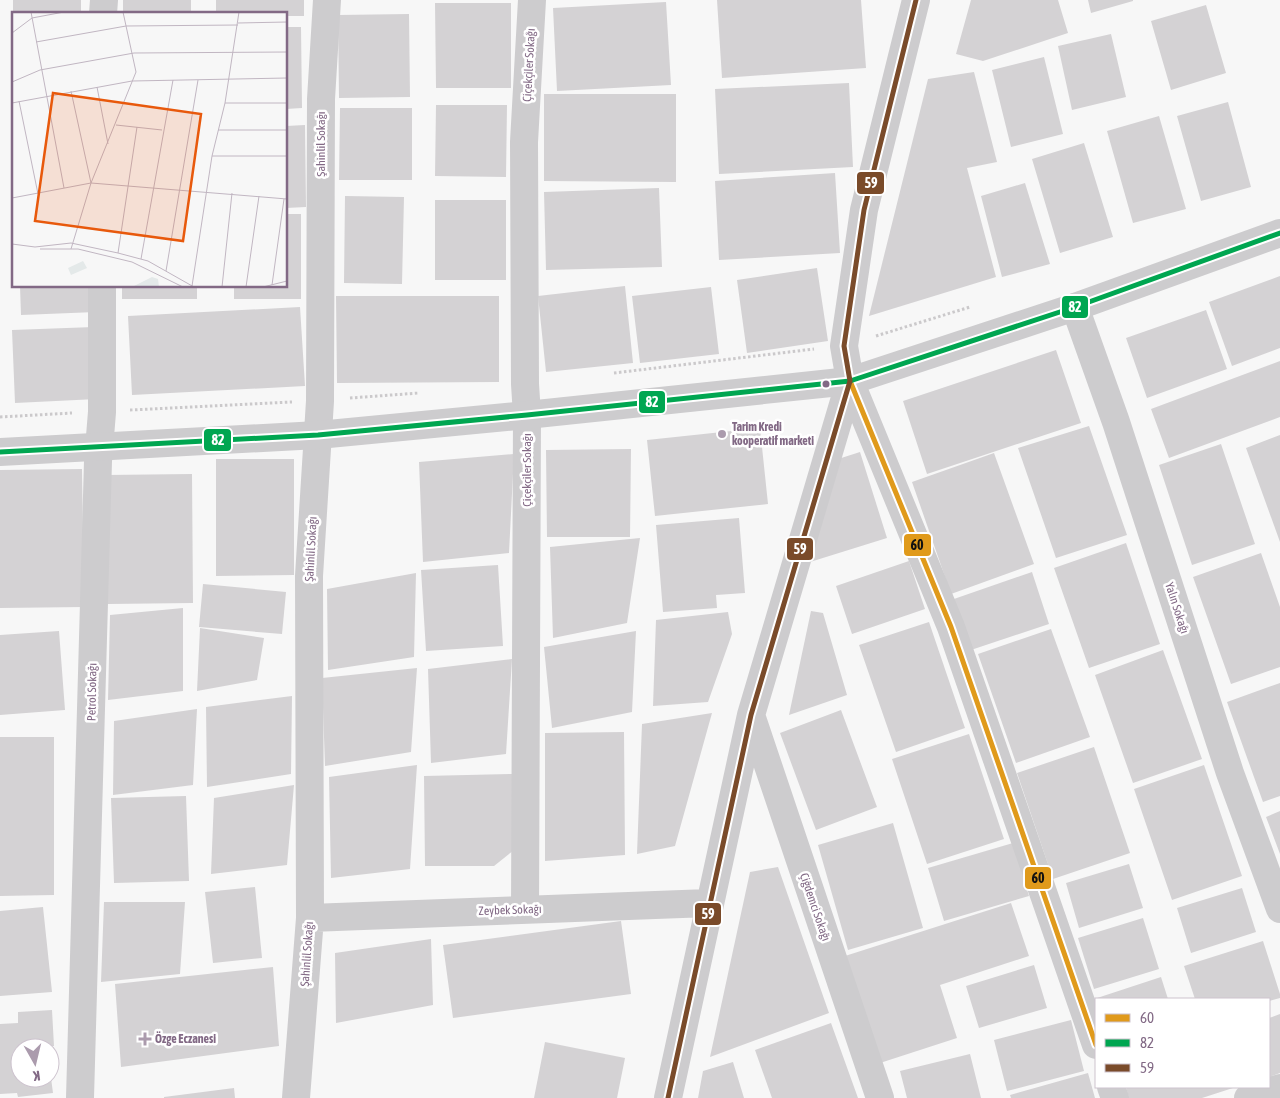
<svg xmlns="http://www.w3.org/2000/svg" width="1280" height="1098" viewBox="0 0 1280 1098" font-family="'Asap Condensed',sans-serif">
	<rect width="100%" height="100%" fill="#f7f7f7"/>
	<path fill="#d4d2d4" d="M13 0H81V14H13Z
		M123 0H191V14H123Z
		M216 0H304V16H286V14H216Z
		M717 0H861L866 68 722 78Z
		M971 0H1058L1068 33 983 61 956 54Z
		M1088 0H1133V1L1091 13Z
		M666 2 671 85 557 91 553 8Z
		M435 3H511V88H436Z
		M1206 5 1226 73 1171 90 1151 21Z
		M409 14 410 97 339 98 338 15Z
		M286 27H301L302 108 286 109Z
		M1111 34 1126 97 1072 110 1058 46Z
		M1044 57 1063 134 1011 147 992 70Z
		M974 72 997 162 967 168 996 277 869 316 928 79Z
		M849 83 853 167 719 174 715 89Z
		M544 94H676V182L544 181Z
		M1228 102 1251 187 1201 201 1177 116Z
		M436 105H507L506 177 435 176Z
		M340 108H412V180H339Z
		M1159 116 1186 209 1133 223 1107 131Z
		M305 125 306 207 286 208V126Z
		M1084 143 1113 237 1060 253 1032 159Z
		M835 173 840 253 719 260 715 181Z
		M1025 183 1050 264 1002 277 981 196Z
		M659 188 662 267 546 270 544 192Z
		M345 196 404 197 402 284 344 283Z
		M435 200H506V280H435Z
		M286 214H301V299H234V286H286Z
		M817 268 828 341 747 353 737 280Z
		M1280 276V348L1232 366 1209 302Z
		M20 286H95L96 312 21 315Z
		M122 286H197V299H122Z
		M625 286 633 363 546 372 538 296Z
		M711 287 719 354 640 363 632 296Z
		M336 296H499V382L337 383Z
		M300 307 305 386 132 395 128 316Z
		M1206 310 1227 369 1147 398 1126 338Z
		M94 327 97 399 15 403 12 330Z
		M1056 350 1081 423 927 474 903 401Z
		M1280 361V417L1169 458 1151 409Z
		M1089 426 1127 535 1056 558 1018 448Z
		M760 428 768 504 655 516 647 440Z
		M1280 435V542L1246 448Z
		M1221 444 1255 544 1192 565 1159 465Z
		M631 449 630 537H547L546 450Z
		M860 452 887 538 810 562 835 460Z
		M994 453 1034 564 951 594 912 482Z
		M514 454 509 553 423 562 419 462Z
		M216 459H294V575L216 576Z
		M82 469 84 607 0 608V470Z
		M192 474 193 603 108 604 106 475Z
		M739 518 745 593 716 595 717 608 663 612 656 525Z
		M640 538 627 623 553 638 550 547Z
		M1126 543 1160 644 1089 668 1054 568Z
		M1261 553 1280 607V667L1231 684 1193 577Z
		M909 561 925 609 852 634 836 586Z
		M498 565 503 646 426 651 421 570Z
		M1032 572 1049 624 968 651 951 600Z
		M416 573 414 657 328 670 327 589Z
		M203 584 286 592 282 634 199 627Z
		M183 608V691L108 700 110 615Z
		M811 611 823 613 847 695 789 715Z
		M728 612 732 634 708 702 653 706 656 620Z
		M929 622 965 728 896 752 859 645Z
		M200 628 264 638 257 680 197 691Z
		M1051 629 1090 737 1016 763 978 654Z
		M59 631 65 710 0 715V635Z
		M636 631 632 712 552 728 544 647Z
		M1163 650 1202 759 1133 783 1095 675Z
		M512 659 506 754 431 763 428 669Z
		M417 668 411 752 325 766 322 678Z
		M1280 683V796L1263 802 1227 702Z
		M292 696 291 774 207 787 206 707Z
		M197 709 193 785 113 795 114 721Z
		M841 710 877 807 816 830 780 733Z
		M712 713 675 846 637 854 642 724Z
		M624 732 625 855 545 861V733Z
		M969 734 1004 839 927 864 892 759Z
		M0 737H54V895L0 896Z
		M1094 747 1130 853 1053 879 1017 773Z
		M417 765 410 869 331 878 329 777Z
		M1204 765 1242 876 1172 900 1134 789Z
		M512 774 514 850 494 866H425L424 776Z
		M294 785 287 865 211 874 214 798Z
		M186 796 189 881 114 883 111 798Z
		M1280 811V854L1266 817Z
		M893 823 923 928 848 950 818 845Z
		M1013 843 1029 896 944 921 928 868Z
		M1129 864 1143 908 1079 928 1066 883Z
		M778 867 829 1013 710 1057 750 872Z
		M255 887 262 958 213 963 205 892Z
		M1242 888 1256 932 1191 953 1177 908Z
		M104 902H185L180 974 101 982Z
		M1011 903 1029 956 940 985 957 1038 880 1063 845 956Z
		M43 907 52 992 0 996V911Z
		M1143 918 1159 969 1094 989 1078 938Z
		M621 921 631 994 453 1018 443 945Z
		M431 939 433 1005 336 1023 335 953Z
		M1263 941 1280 994V998L1269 1001V999H1195L1184 966Z
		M1034 965 1047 1008 979 1028 966 986Z
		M273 967 279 1046 121 1067 115 984Z
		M1161 977 1168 999H1096V1015L1091 1000Z
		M52 1010 54 1046H48V1048H20V1078H51L53 1093 18 1097 17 1093 0 1094V1024L18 1023V1012Z
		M1280 1014V1073L1269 1077V1018Z
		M1071 1020 1084 1071 1007 1091 994 1040Z
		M831 1023 858 1098H772L755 1050Z
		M545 1042 625 1058 617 1098H534Z
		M970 1054 981 1098H907L900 1071Z
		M733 1062 744 1098H698L703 1071Z
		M1088 1073 1095 1098H1011L1010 1095Z
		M1126 1087H1236L1202 1098H1129Z
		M234 1088 235 1098H164V1097Z"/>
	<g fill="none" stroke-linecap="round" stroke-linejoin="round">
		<path stroke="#cbc9cb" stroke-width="3" stroke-dasharray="2.5 2.5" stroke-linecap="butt" d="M876 336 970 307
			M614 373 814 349
			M350 398 419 393
			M130 410 292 402
			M0 417 72 413"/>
		<path stroke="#cdccce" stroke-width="28" d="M103 14 104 0
			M1075 307 1116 422 1230 773 1280 909
			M850 381 951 627 1096 1045
			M751 715 880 1098
			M525 910 527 415 525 384 524 142 532 0
			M310 918 709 903
			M1111 1087 1115 1098
			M80 1098 98 461 102 412V286
			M296 1098 310 918 309 576 320 401 321 99 327 0
			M668 1098 751 715 850 381 844 346 864 210 916 0
			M1248 1098 1280 1088"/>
		<path stroke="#cdccce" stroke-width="28" d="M0 452 318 435 527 415 850 381 1075 307 1280 233"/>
		<g stroke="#fff" stroke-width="9">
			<path id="bus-1" d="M850 381 951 627 1096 1045"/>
		</g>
		<g stroke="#fff" stroke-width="9">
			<path id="bus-2" d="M0 452 318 435 527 415 850 381 1075 307 1280 233"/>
		</g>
		<g stroke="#fff" stroke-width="9">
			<path id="bus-3" d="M668 1098 751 715 850 381 844 346 864 210 916 0"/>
		</g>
		<use href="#bus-1" stroke="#e09a1b" stroke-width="5"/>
		<use href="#bus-2" stroke="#00a651" stroke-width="5"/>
		<use href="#bus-3" stroke="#7a4b2a" stroke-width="5"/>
	</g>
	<circle fill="#826985" stroke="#fff" stroke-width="2" cx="826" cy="384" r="4.5"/>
	<g fill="#ab9bad" stroke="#fff" stroke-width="2">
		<circle cx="722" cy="434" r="5"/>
		<path d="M142.5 1031.5h5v5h5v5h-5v5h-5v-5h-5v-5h5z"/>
	</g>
	<g text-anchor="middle" stroke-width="5" stroke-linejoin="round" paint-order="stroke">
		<g font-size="12" fill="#826985" stroke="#fff">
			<text transform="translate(529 65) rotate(-87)" y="4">Çiçekçiler Sokağı</text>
			<text transform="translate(321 144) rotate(-90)" y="4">Şahinlil Sokağı</text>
			<text transform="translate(527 470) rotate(-90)" y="4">Çiçekçiler Sokağı</text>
			<text transform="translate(311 549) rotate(-87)" y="4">Şahinlil Sokağı</text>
			<text transform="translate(1177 608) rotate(72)" y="4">Yalın Sokağı</text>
			<text transform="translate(92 692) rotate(-89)" y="4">Petrol Sokağı</text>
			<text transform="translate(815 907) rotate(71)" y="4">Çiğdemci Sokağı</text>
			<text transform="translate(510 910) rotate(-2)" y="4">Zeybek Sokağı</text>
			<text transform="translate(307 954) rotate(-86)" y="4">Şahinlil Sokağı</text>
		</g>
		<g font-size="12" font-weight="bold" fill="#826985" stroke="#fff" text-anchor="start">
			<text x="732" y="431">Tarim Kredi<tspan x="732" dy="14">kooperatif marketi</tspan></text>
			<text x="155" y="1043">Özge Eczanesi</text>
		</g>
	</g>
	<g transform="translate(12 12)">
		<rect width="275" height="275" fill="#f7f7f7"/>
		<path d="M71 249 75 256 59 263 56 256ZM140 265 146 267 147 275H120Z" fill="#e4e9e9"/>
		<path fill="none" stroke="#c1b6c2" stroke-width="1" d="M19 0 52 176M226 11 275 10M0 21 20 6 52 0M24 30 114 14 226 13M0 70 28 58 122 41 275 40M85 75 96 132M59 79 79 171M7 89 26 182M0 91 120 69 275 66M213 91H275M104 113 150 118M206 118H275M200 144H275M0 186 79 171 275 187M0 232 23 235 59 231 106 241 136 249 182 275M28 237H66L120 250 171 275M59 237 79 171 124 60 111 0M106 241 125 115M129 247 161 68M154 259 186 68M260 273 272 187M180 274 200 144 213 91 227 0M210 275 220 181M234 275 247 184M251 275 275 269"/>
		<path fill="#e8590c" fill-opacity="0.15" stroke="#e8590c" stroke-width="2.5" d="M41 81 189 102 171 229 23 209Z"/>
		<rect width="275" height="275" fill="none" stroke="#826985" stroke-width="2.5"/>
	</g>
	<g stroke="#fff" stroke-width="2">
		<rect x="856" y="171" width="29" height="24" rx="5" fill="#7a4b2a"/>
		<rect x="1061" y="295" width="28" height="24" rx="5" fill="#00a651"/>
		<rect x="638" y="390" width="28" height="24" rx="5" fill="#00a651"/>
		<rect x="203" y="428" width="29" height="24" rx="5" fill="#00a651"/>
		<rect x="903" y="533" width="29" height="24" rx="5" fill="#e09a1b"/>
		<rect x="786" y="537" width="28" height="24" rx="5" fill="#7a4b2a"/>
		<rect x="1024" y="866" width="28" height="24" rx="5" fill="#e09a1b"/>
		<rect x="694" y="902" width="28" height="24" rx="5" fill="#7a4b2a"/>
	</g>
	<g font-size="14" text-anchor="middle" font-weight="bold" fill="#fff">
		<text x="871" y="188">59</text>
		<text x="1075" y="312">82</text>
		<text x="652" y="407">82</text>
		<text x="218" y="445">82</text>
		<text x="800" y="554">59</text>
		<text x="708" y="919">59</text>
	</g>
	<g font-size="14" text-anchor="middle" font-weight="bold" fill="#111">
		<text x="917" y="550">60</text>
		<text x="1038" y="883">60</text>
	</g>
	<rect x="1095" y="998" width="175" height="90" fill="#ffffff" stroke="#cdc3ce"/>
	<rect x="1105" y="1014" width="25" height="8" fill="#e09a1b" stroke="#cdc3ce"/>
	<text x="1140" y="1023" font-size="15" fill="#826985">60</text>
	<rect x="1105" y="1039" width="25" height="8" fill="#00a651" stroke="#cdc3ce"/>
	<text x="1140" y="1048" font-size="15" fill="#826985">82</text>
	<rect x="1105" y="1064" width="25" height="8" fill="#7a4b2a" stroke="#cdc3ce"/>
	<text x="1140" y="1073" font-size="15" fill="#826985">59</text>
	<g transform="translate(35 1063) rotate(172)"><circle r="24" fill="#ffffff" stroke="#cdc3ce"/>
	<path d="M0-4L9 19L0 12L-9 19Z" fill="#ab9bad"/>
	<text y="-8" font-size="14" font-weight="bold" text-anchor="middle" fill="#826985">K</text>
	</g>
</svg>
